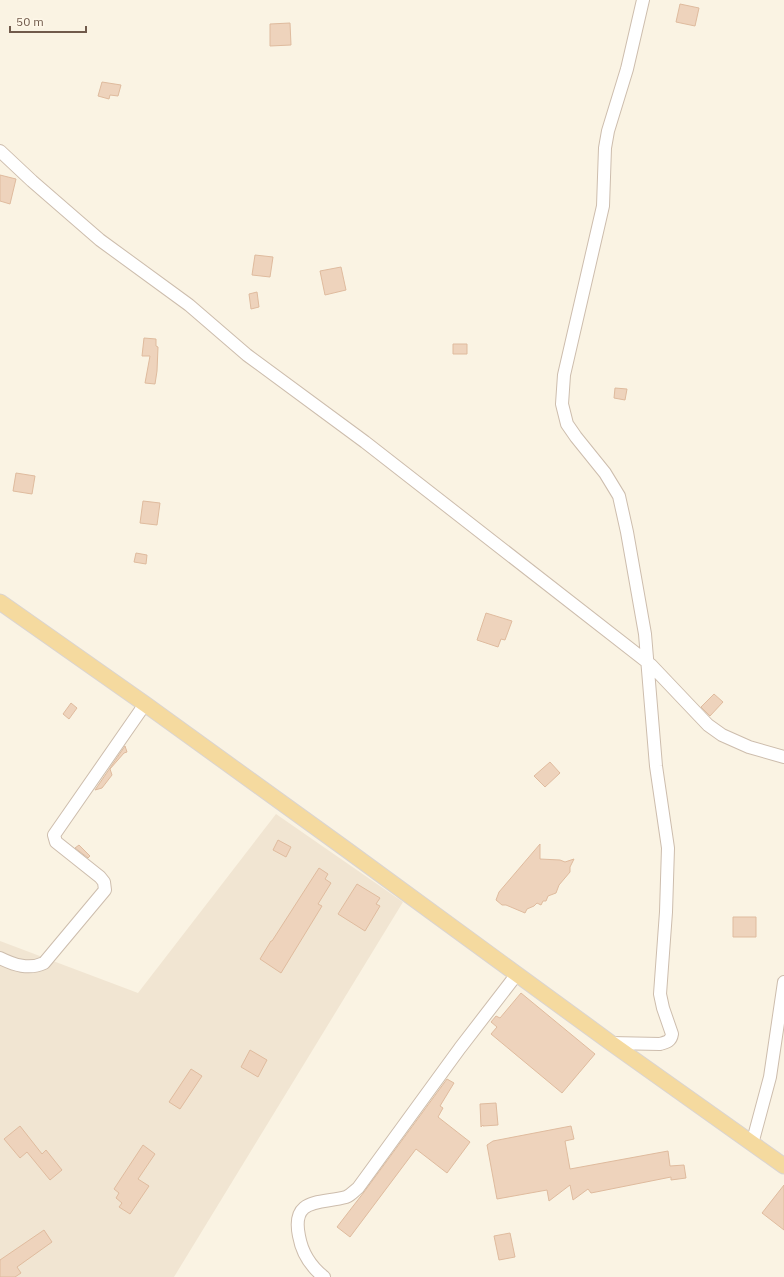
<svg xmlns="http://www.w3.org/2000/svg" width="784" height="1277" viewBox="0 0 784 1277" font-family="'IBM Plex Sans',sans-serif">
	<rect width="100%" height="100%" fill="#faf3e3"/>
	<path fill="#f1e5d2" d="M276 814 403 902 174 1277H0V941L138 993Z"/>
	<path fill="#eed3bc" stroke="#dfbb9e" d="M680 4 699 8 695 26 676 22Z
		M290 23 291 45 270 46V24Z
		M102 82 121 85 118 96 110 95 109 99 98 96Z
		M0 175 16 179 10 204 0 201Z
		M255 255 273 257 270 277 252 275Z
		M341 267 346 290 325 295 320 271Z
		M257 292 259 307 251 309 249 294Z
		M144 338 156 339V346L158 347 157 371 155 384 145 383 150 356H142Z
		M453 344H467V354H453Z
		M615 388 627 389 625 400 614 398Z
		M16 473 35 476 32 494 13 491Z
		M143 501 160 503 157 525 140 523Z
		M136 553 147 555 146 564 134 562Z
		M486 613 512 621 505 640 501 639 498 647 477 640Z
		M714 694 723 702 710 716 701 707Z
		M71 703 77 708 69 719 63 714Z
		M125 746 127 752 124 753 110 769 112 775 102 788 95 790Z
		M550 762 560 773 545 787 534 776Z
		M278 840 291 847 286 857 273 850Z
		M540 844V859L560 860 565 862 574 859 570 867V872L559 885 556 893 548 896 546 901H543L541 905 537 903 534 906 527 909 525 913 506 905H502L496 900 499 892Z
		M79 845 90 856 88 858 75 848Z
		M319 868 328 874 325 879 331 883 318 904 322 906 281 973 260 959 271 941H272Z
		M357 884 380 898 376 904 380 906 365 931 338 914Z
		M733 917H756V937H733Z
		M521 993 595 1054 562 1093 491 1034 497 1027 491 1022 496 1016 500 1018Z
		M250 1050 267 1060 258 1077 241 1067Z
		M191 1069 202 1076 180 1109 169 1102Z
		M447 1079 454 1083 440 1106 443 1108 438 1117 470 1142 447 1173 416 1149 350 1237 337 1227 364 1192Z
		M496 1103 498 1125 483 1126V1125L481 1127 480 1104Z
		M20 1126 42 1154 46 1150 62 1170 50 1180 27 1152 20 1158 4 1139Z
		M571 1126 574 1139 565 1141 570 1169 668 1151 670 1166 684 1165 686 1178 671 1180V1177L591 1193 588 1189 573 1200 570 1185 549 1201 547 1190 497 1199 487 1145 493 1141Z
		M143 1145 155 1154 138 1179 149 1186 130 1214 119 1207 122 1203 116 1198 119 1193 114 1189Z
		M784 1185V1230L762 1213Z
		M44 1230 52 1242 17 1267 21 1273 15 1277H0V1260Z
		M510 1233 515 1257 499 1260 494 1236Z"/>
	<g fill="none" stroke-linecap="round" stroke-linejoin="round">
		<g stroke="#cdbdad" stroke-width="14">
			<path id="minor" d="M0 151 32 181 100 240 189 305 247 355 365 442 651 665 708 725 722 735 749 747 784 757
				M0 958C14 965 29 970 44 963L105 890 104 882 100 877 56 842 54 835 145 704
				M611 1043 660 1044C667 1042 671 1041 672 1034L663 1008 660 994 666 912 668 848 656 766 645 634 627 532 619 496 605 473 576 437 567 424 562 404 564 375 603 206 605 148 608 131 627 69 643 0
				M752 1144 770 1077 784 982
				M324 1277C310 1266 302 1253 299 1236 291 1197 320 1204 346 1197 351 1195 354 1191 358 1188L460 1048 517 974"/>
		</g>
		<g stroke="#dad4d0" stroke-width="17">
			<path id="major" d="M0 602 145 704 347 850 611 1043 784 1166"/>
		</g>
		<use href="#minor" stroke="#fff" stroke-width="12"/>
		<use href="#major" stroke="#f5da9f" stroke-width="15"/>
	</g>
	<path d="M10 26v6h76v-6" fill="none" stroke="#705a4b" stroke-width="2"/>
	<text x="16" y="26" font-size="12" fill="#705a4b" stroke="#fef7e8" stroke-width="3" paint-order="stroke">50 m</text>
</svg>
